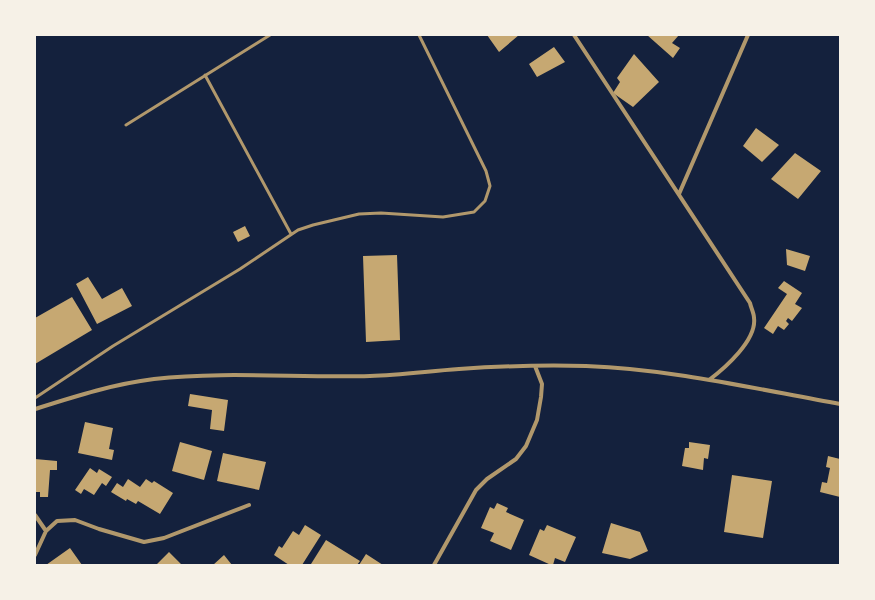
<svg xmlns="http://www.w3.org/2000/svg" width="875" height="600" viewBox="0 0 875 600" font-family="Roboto,sans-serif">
	<rect width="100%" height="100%" fill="#14213d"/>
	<path fill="#c6a872" d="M487 35H519L499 52Z
		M647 35H679L672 43 680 48 673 58Z
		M554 47 565 62 537 77 529 64Z
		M634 54 659 82 633 107 613 93 620 82 617 78Z
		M756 128 779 145 762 162 743 146Z
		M795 153 821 171 798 199 771 179Z
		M245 226 250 236 238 242 233 232Z
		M786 249 810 256 805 271 787 265Z
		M397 255 400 340 366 342 363 256Z
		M88 277 102 299 122 288 132 306 97 324 76 284Z
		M784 281 802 293 795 304 802 308 792 321 788 318 786 321 789 324 784 330 778 326 773 334 764 328 787 294 778 288Z
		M72 297 92 330 35 364V318Z
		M190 394 228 400 224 431 210 429 212 410 188 406Z
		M85 422 113 428 109 449 114 450 112 460 78 453Z
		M180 442 212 451 204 480 172 471Z
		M689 442 710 445 708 459 704 458 703 470 682 466 685 448H689Z
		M223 453 266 462 259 490 217 481Z
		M828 456 840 459V497L820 492 822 482 827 483 830 468 826 467Z
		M35 459 57 461V470H50L48 497H40V492H35Z
		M90 468 97 473 99 469 112 477 106 486 102 483 94 495 84 489 81 494 75 490Z
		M732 475 772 481 763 538 724 532Z
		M128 479 140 487 146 479 152 483 154 481 173 493 160 514 138 501 136 504 127 499 126 501 111 492 117 483 123 487Z
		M497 503 508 508 506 512 524 520 511 550 490 541 494 533 481 528 490 507 494 509Z
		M611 523 640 532 648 551 630 559 602 553Z
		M305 525 321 535 302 565H289L274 555 279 546 282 548 293 531 299 535Z
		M547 525 576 537 565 562 555 558 553 565H551L529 555 540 529 544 531Z
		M326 540 360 561 357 565H313L311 564Z
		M70 548 82 565H46Z
		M169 552 182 565H156Z
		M366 554 383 565H359Z
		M224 555 232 565H213Z"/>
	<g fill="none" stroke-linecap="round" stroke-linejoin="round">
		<path stroke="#b1986c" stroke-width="3" d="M205 75 291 234
			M126 125 270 35
			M35 398 113 346 240 269 298 230 313 225 359 214 381 213 443 217 474 212 485 201 490 186 486 171 419 35"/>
		<path stroke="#b1986c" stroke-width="4" d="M574 35 750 303C751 308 754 313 754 318 757 340 725 368 709 380
			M679 194 748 35
			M35 409C73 397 113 384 154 379 225 371 298 378 370 376 400 375 430 371 459 369 501 366 544 365 586 366 671 369 756 389 840 404
			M35 515 46 531
			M35 555 46 531 57 521 75 520 99 529 144 542 164 538 249 505
			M434 565 476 490 487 479 516 459 526 446 537 420 541 397 542 384 535 366"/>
	</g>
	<rect width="875" height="600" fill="none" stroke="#f6f1e7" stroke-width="72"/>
</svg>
